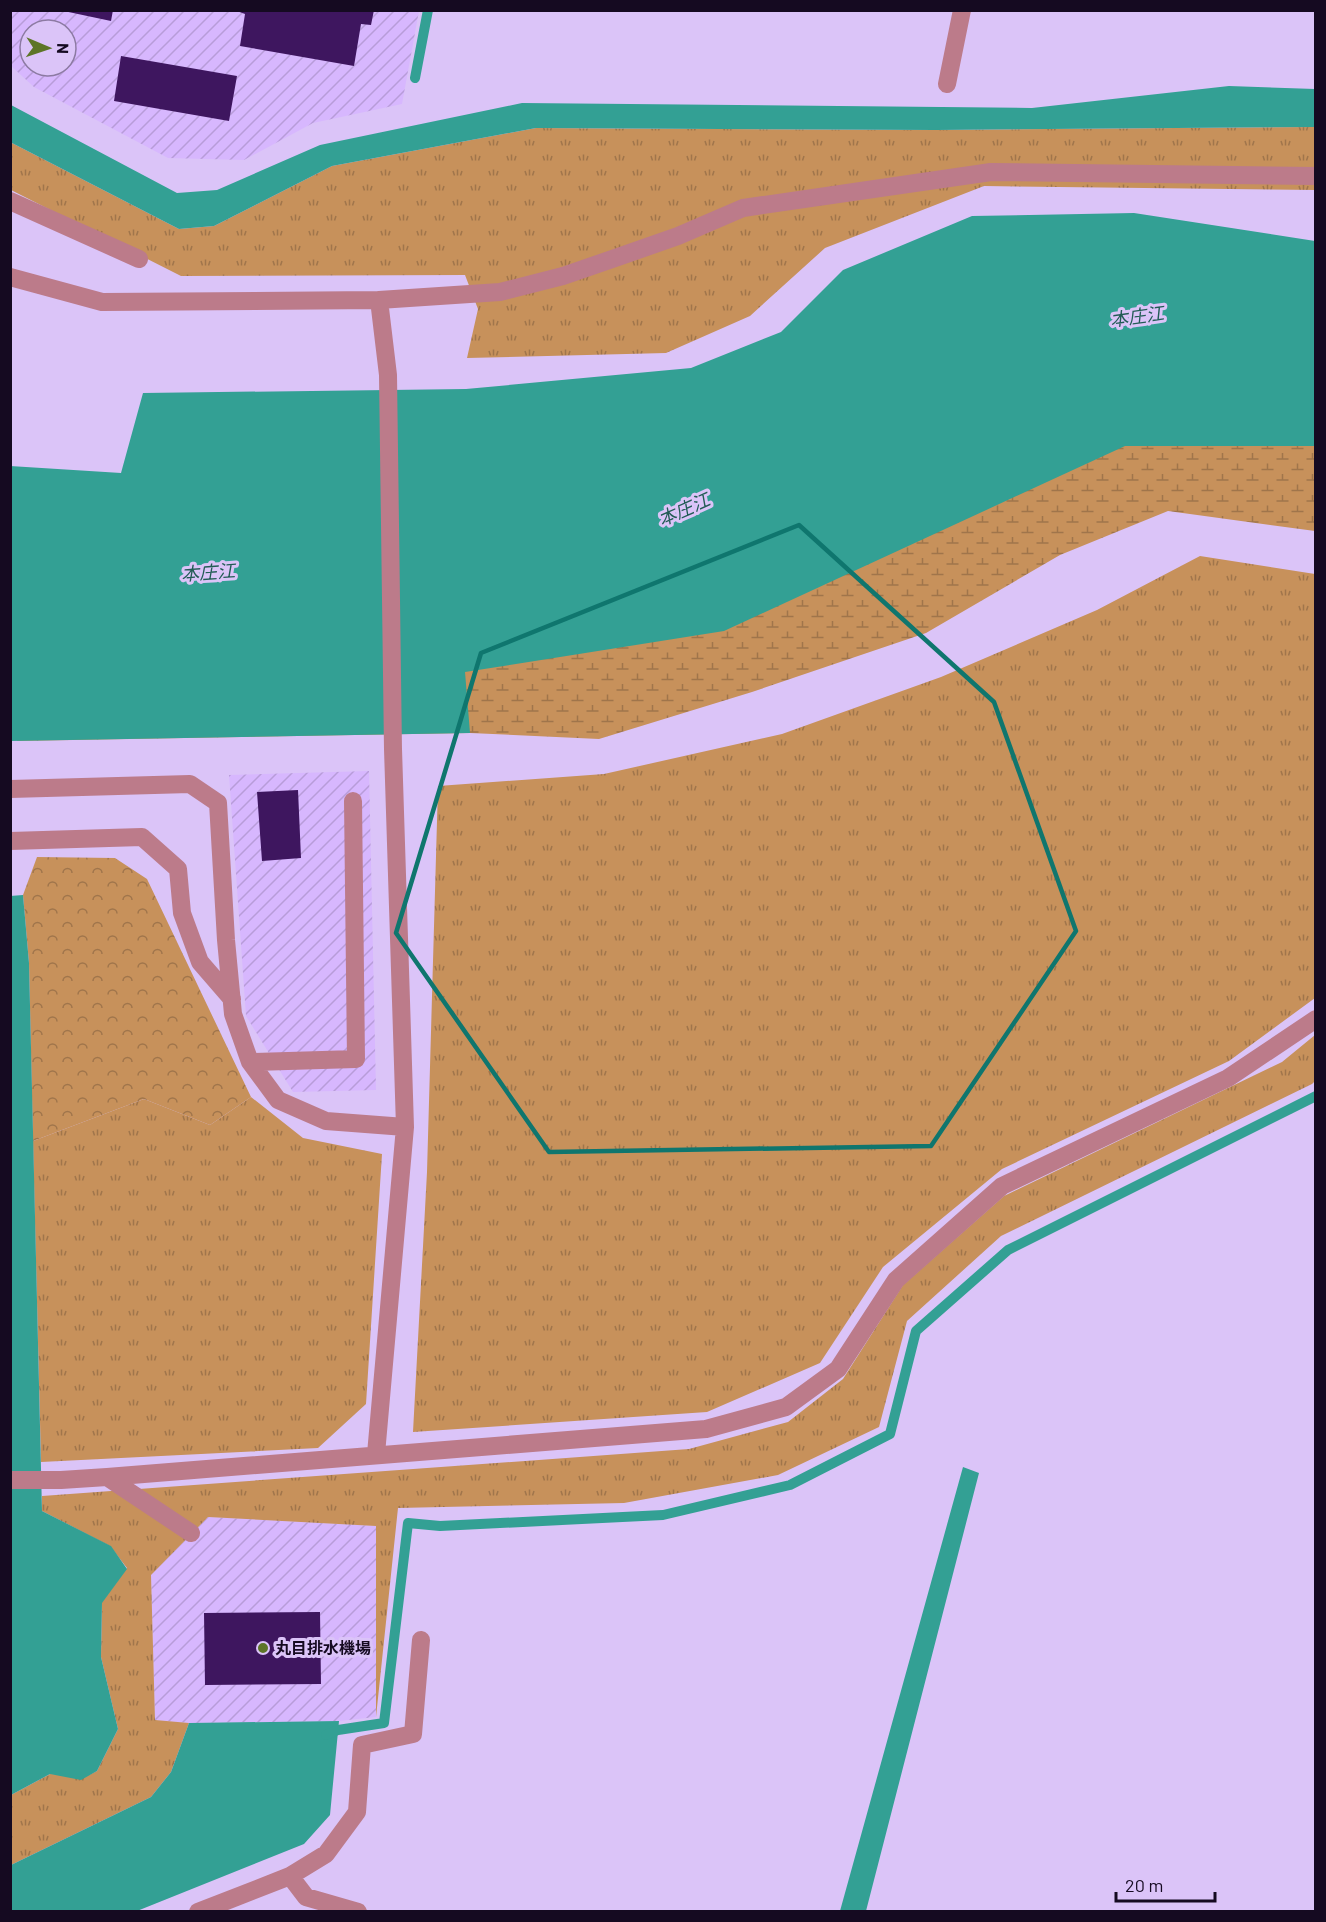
<svg xmlns="http://www.w3.org/2000/svg" width="1326" height="1922" viewBox="0 0 1326 1922" font-family="Barlow,'Noto Sans JP',sans-serif">
	<defs>
		<pattern id="industrial-furrows" width="10" height="10" patternUnits="userSpaceOnUse" patternTransform="scale(1.5)"><rect width="10" height="10" fill="#d7b7fe"/><path d="M-1 1l2-2M0 10L10 0M9 11l2-2" fill="none" stroke="#b89cd9"/></pattern>
		<pattern id="grass-tufts" width="24" height="20" patternUnits="userSpaceOnUse" patternTransform="scale(1.5)"><rect width="24" height="20" fill="#c7915b"/><path d="M3 7l-1-3M5 7V3M7 7l1-3M15 17l-1-3M17 17v-4M19 17l1-3" fill="none" stroke="#a0754b"/></pattern>
		<pattern id="forest-crowns" width="20" height="18" patternUnits="userSpaceOnUse" patternTransform="scale(1.5)"><rect width="20" height="18" fill="#c7915b"/><path d="M2 6a3 3 0 1 1 6 0M12 15a3 3 0 1 1 6 0" fill="none" stroke="#a0754b"/></pattern>
		<pattern id="wetland-marsh" width="20" height="14" patternUnits="userSpaceOnUse" patternTransform="scale(1.5)"><rect width="20" height="14" fill="#c7915b"/><path d="M1 5h8M5 5V1M11 12h8M15 12V8" fill="none" stroke="#a0754b"/></pattern>
	</defs>
	<rect width="100%" height="100%" fill="#dbc4f8"/>
	<path fill="url(#industrial-furrows)" fill-rule="evenodd" d="M10 11H419L402 104 313 123 244 160 168 158 34 87 11 66ZM30 30H66V66H30Z
		M369 771 376 1090 293 1092 246 1016 229 775Z
		M208 1517 376 1526V1717L339 1721 189 1723 155 1720 151 1575Z"/>
	<path fill="url(#grass-tufts)" d="M1315 127 1316 190 984 186 825 248 750 316 666 353 467 358 478 309 465 275 181 276 11 190 10 142 179 229 214 226 332 166 536 128 936 130Z
		M1200 556 1315 574V998L1229 1061 1002 1169 883 1267 820 1363 707 1412 413 1432 427 1172 438 786 604 774 782 734 941 677 1097 610Z
		M1315 1035V1081L1312 1084 1001 1236 907 1321 879 1427 778 1475 624 1503 398 1508 376 1717V1526L208 1517 151 1575 155 1720 189 1723 171 1772 151 1797 11 1865V1795L50 1774 89 1775 97 1771 118 1729 101 1657 102 1602 127 1568 110 1546 42 1511V1496L689 1449 788 1422 843 1379 903 1285 1004 1196 1282 1062Z
		M251 1097 303 1138 382 1154 366 1404 318 1448 41 1462 33 1141 144 1099 210 1125Z"/>
	<path fill="url(#forest-crowns)" d="M37 857 115 858 147 879 251 1097 210 1125 144 1099 33 1141 29 963 23 895Z"/>
	<path fill="url(#wetland-marsh)" d="M1315 387V531L1168 511 1060 555 926 633 752 692 599 739 470 733 17 741 33 675Z"/>
	<path fill="#33a094" d="M1229 86 1315 89V127L936 130 536 128 332 166 214 226 179 229 10 142 11 105 177 193 217 190 320 145 522 103 1032 108Z
		M1134 213 1315 241V446H1125L724 631 465 672 470 733 11 741 10 466 121 473 143 393 466 389 691 368 781 332 843 270 972 216Z
		M23 895 29 963 42 1511 111 1546 127 1569 102 1603 101 1657 118 1729 97 1771 81 1780 50 1774 11 1795 10 896Z
		M963 1467 979 1473 866 1911H840Z
		M339 1721 330 1815 304 1844 137 1911H11V1865L151 1797 171 1772 189 1723Z"/>
	<g fill="none" stroke-linecap="round" stroke-linejoin="round">
		<path stroke="#33a094" stroke-width="10" d="M415 78 428 10
			M326 1735 338 1730 384 1723 408 1523 440 1526 663 1515 790 1485 890 1434 916 1331 1008 1250 1316 1096"/>
	</g>
	<path fill="#3e165f" d="M59 10H113L111 21Z
		M234 10H374L371 25 361 24 354 66 240 46 245 14Z
		M121 56 237 76 229 121 114 101Z
		M298 790 301 858 262 861 257 792Z
		M320 1612 321 1684 205 1685 204 1613Z"/>
	<g fill="none" stroke-linecap="round" stroke-linejoin="round">
		<path stroke="#bc7b8a" stroke-width="18" d="M947 84 962 10
			M10 201 139 259
			M10 277 102 302 379 300 500 292 563 276 618 257 678 236 743 208 991 172 1316 176
			M10 789 190 784 218 803 226 940 233 1014 250 1062 278 1100 326 1121 405 1127
			M10 841 142 837 178 869 182 913 200 962 232 999
			M250 1062 356 1059 353 801
			M376 1454 405 1127 393 749 388 375 379 300
			M107 1477 191 1533
			M10 1480H61L107 1477 706 1429 786 1407 838 1369 896 1280 1002 1186 1228 1078 1316 1019
			M290 1876 306 1897 358 1912
			M198 1912 290 1876 326 1854 357 1812 362 1745 413 1734 421 1640"/>
	</g>
	<path fill="none" stroke="#0f766e" stroke-width="4.5" stroke-linejoin="round" d="M799 525 994 702 1076 931 931 1146 549 1152 396 933 481 653Z"/>
	<circle fill="#5d7527" stroke="#dbc4f8" stroke-width="2" cx="263" cy="1648" r="6"/>
	<g text-anchor="middle" stroke-width="6" stroke-linejoin="round" paint-order="stroke">
		<g font-size="16" font-weight="bold" fill="#150a21" stroke="#dbc4f8" text-anchor="start">
			<text x="275" y="1654">丸目排水機場</text>
		</g>
		<g font-size="18" font-style="italic" fill="#225c55" stroke="#dbc4f8">
			<text transform="translate(1137 317) rotate(-8)" y="6">本庄江</text>
			<text transform="translate(684 510) rotate(-24)" y="6">本庄江</text>
			<text transform="translate(208 573) rotate(-4)" y="6">本庄江</text>
		</g>
	</g>
	<rect width="1326" height="1922" fill="none" stroke="#150a21" stroke-width="24"/>
	<g transform="translate(48 48) rotate(92)"><circle r="28" fill="#dbc4f8" stroke="#8c7aa2" stroke-width="1.5"/>
	<path d="M0-4.5L10 22L0 15L-10 22Z" fill="#5d7527"/>
	<text y="-9" font-size="16" font-weight="bold" text-anchor="middle" fill="#150a21">N</text>
	</g>
	<path d="M1116 1892v9h99v-9" fill="none" stroke="#150a21" stroke-width="3"/>
	<text x="1125" y="1892" font-size="18" fill="#150a21" stroke="#dbc4f8" stroke-width="4.5" paint-order="stroke">20 m</text>
</svg>
